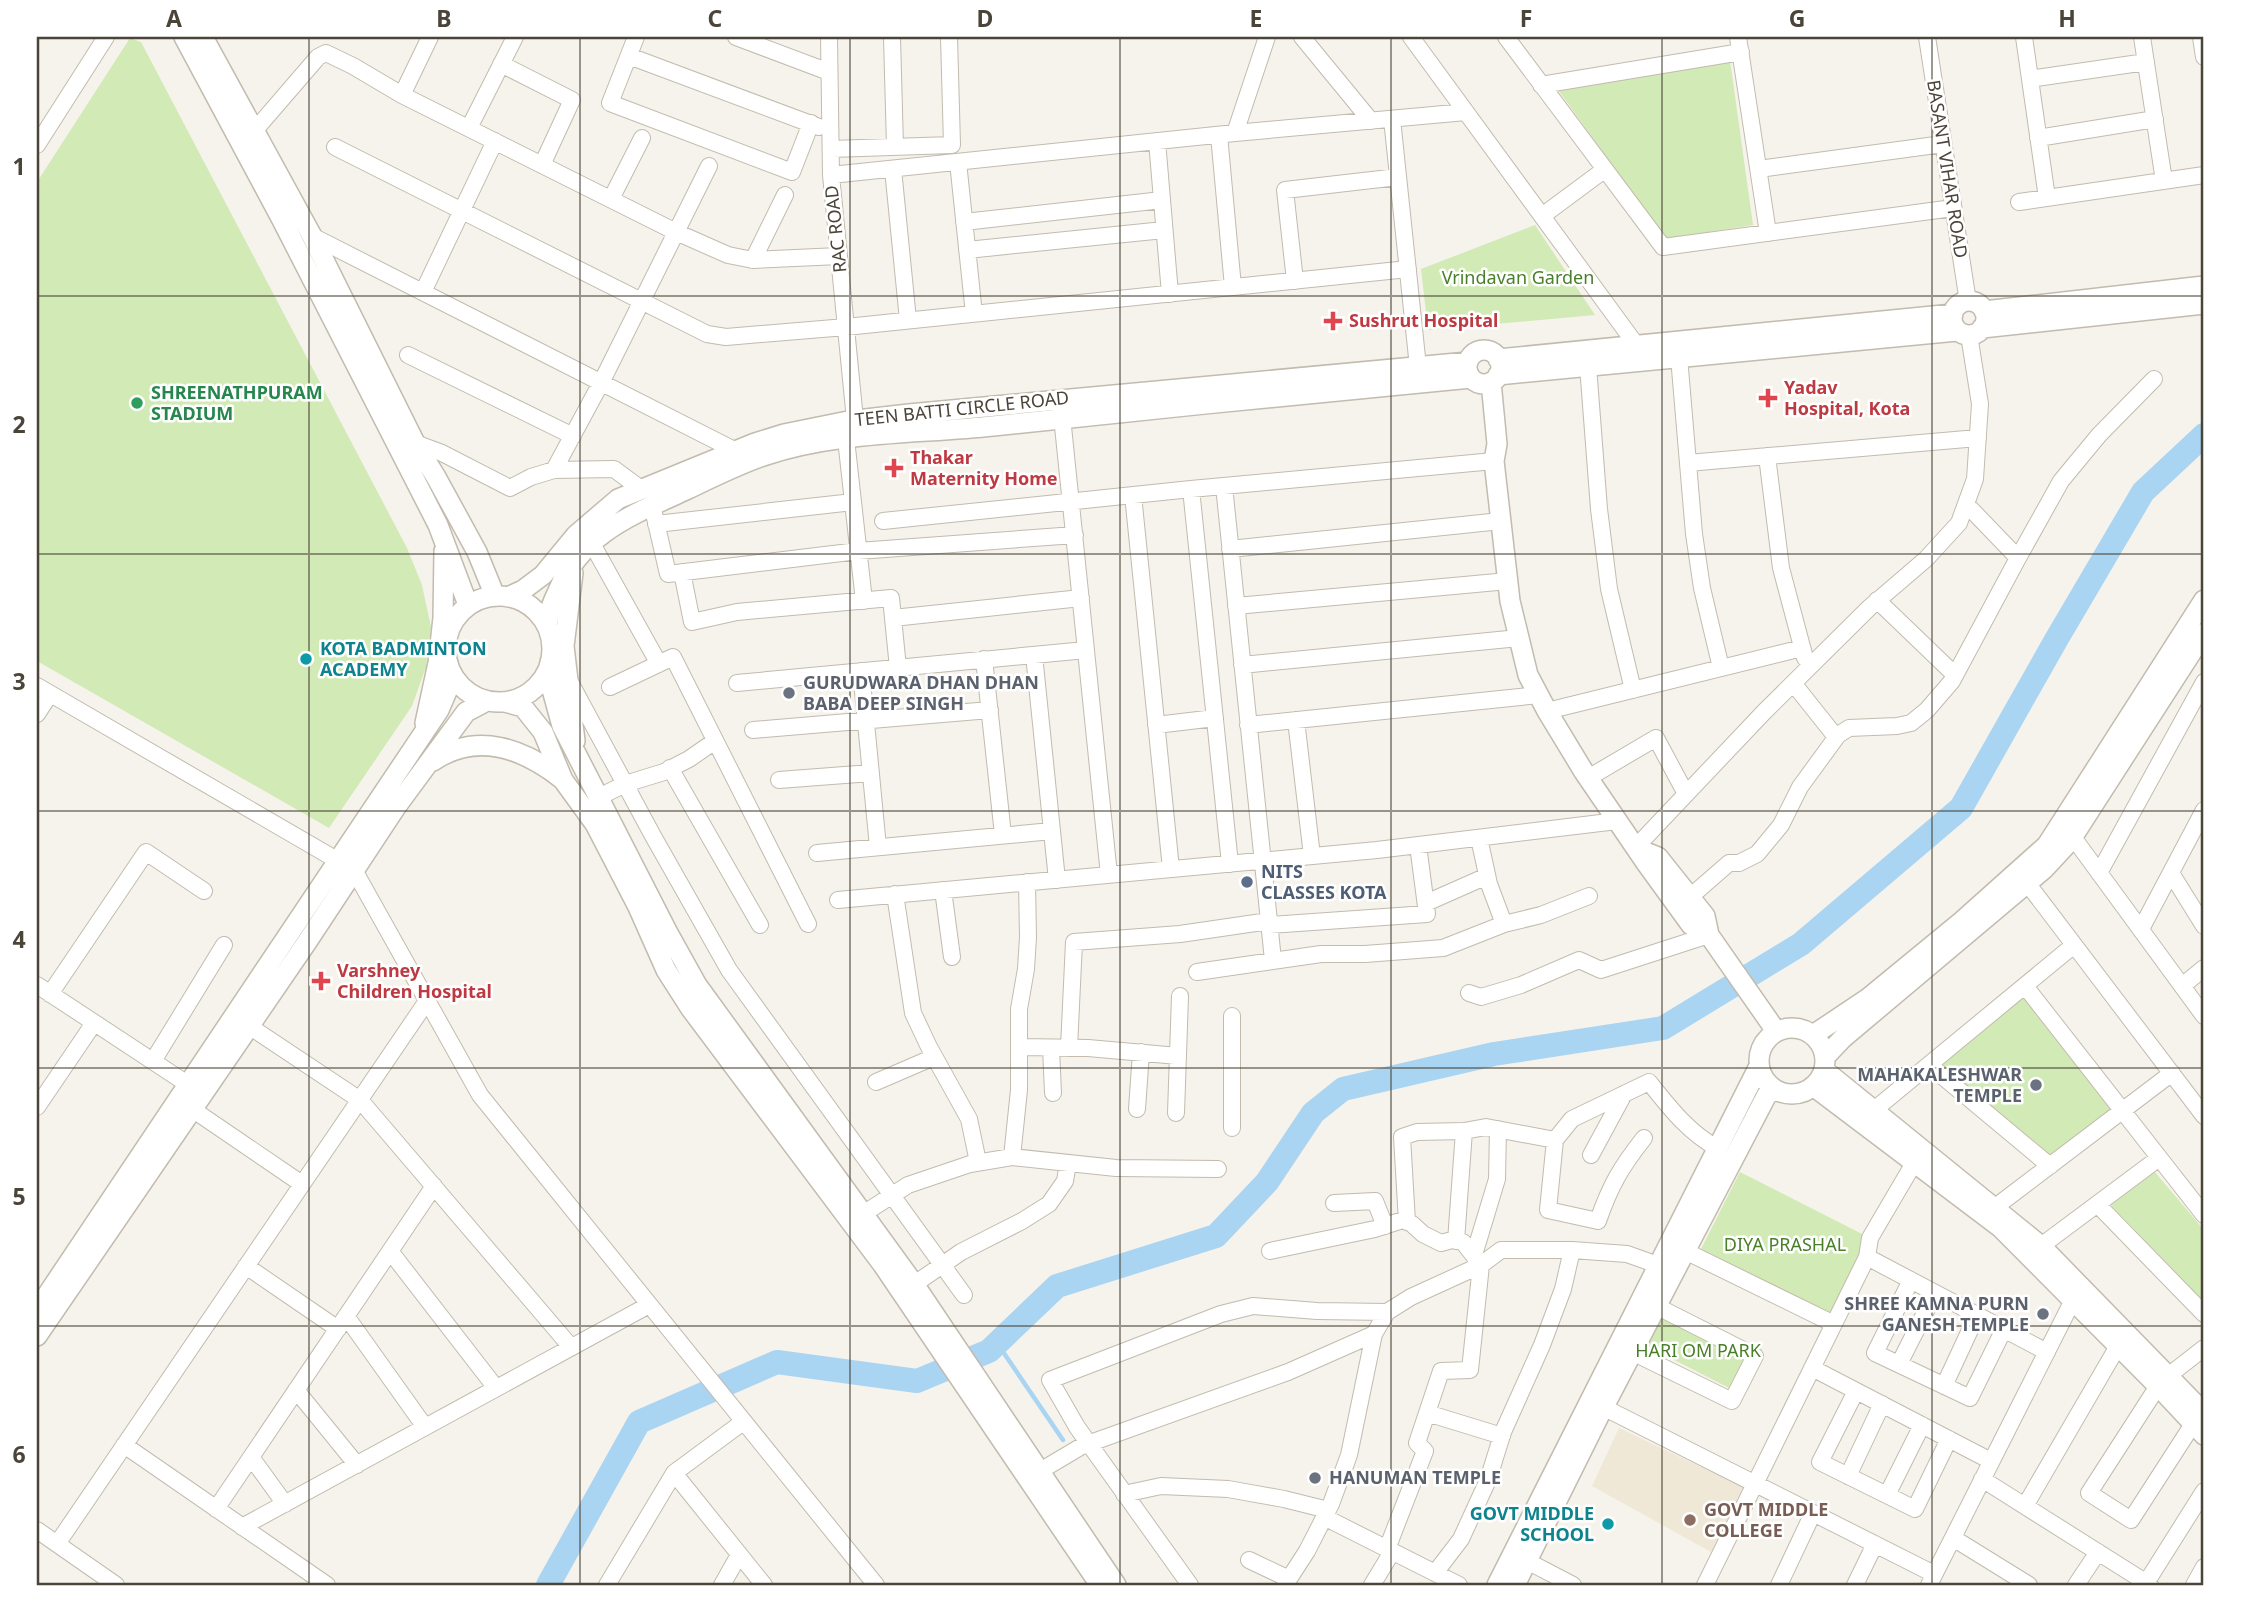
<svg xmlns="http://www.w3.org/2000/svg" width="2241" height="1622" viewBox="0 0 2241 1622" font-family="'Noto Sans',sans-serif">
	<rect width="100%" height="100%" fill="#f6f3ec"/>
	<path fill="#efe8d6" d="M1619 1428 1743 1487 1711 1552 1592 1486Z"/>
	<path fill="#d2eab5" d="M130 38 141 42 407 548 422 585 431 627 426 667 412 706 329 828 37 661V182Z
		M1730 60 1753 225 1666 239 1556 87Z
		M1535 225 1595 315 1428 330 1421 269Z
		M2024 996 2114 1111 2052 1159 1939 1065Z
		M2154 1171 2204 1230V1302L2111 1205Z
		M1740 1172 1870 1238 1829 1317 1700 1251Z
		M1664 1314 1748 1357 1731 1389 1647 1346Z"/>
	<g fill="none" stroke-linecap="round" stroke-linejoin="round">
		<path stroke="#a9d4f2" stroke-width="4.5" d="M997 1343 1063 1440"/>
		<path stroke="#a9d4f2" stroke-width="24" d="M548 1585 639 1422 777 1362 917 1381 989 1351 1057 1286 1216 1236 1267 1182 1313 1113 1343 1089 1494 1054 1663 1028 1801 944 1961 808 2056 640 2143 492 2204 435"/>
		<g stroke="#c2bbae" stroke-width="18">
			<path id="minor" d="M636 37 610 103 792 172 811 123
				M736 37 829 72
				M829 37 831 175 855 420
				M892 37 895 147
				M1302 37 1371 121
				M1411 37 1637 346
				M1506 37 1663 247 1953 208
				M1738 37 1768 233
				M1927 37 1968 302
				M2024 37 2047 198
				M2142 37 2164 181
				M2201 37 2204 57
				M629 56 819 127
				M501 64 572 100 542 165
				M2030 79 2146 62
				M1541 85 1741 52
				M402 95 430 37
				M1392 119 1418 367
				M469 128 515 37
				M255 130 318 57 326 53 353 66 402 95 676 232 728 255 753 260 839 256
				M1235 133 1267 37
				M1219 135 1233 287
				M2038 138 2155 119
				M1157 141 1170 294
				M37 145 106 37
				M335 147 707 334 726 337 846 327 1408 269
				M831 149 952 145 949 37
				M958 162 974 314
				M893 169 908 320
				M1759 169 1943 144
				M831 175 1235 133 1466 112
				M611 199 642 138
				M2019 202 2204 175
				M1542 216 1604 170
				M964 222 1162 200
				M312 236 744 455
				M967 250 1164 230
				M753 260 785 195
				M1295 281 1285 190 1398 177
				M423 292 495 141
				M408 355 573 436
				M1679 357 1694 534 1702 588 1721 668
				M1588 366 1599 509 1609 589 1633 690
				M1061 407 1109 875
				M846 439 864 601
				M415 443 442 453 510 488 531 477 554 470 614 469 641 489
				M1767 456 1781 568 1805 658
				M1688 463 1978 438
				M554 470 602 381 709 166
				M1224 486 1273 960
				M1191 489 1230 864
				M1133 495 1171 869
				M652 505 668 574 858 551 1075 535
				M883 521 1191 489 1494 461
				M656 524 853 502
				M591 542 659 664
				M1230 549 1501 521
				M2018 558 2061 481 2099 435 2154 379
				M682 572 692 622 737 612 891 598 898 668
				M1877 600 1955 675
				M1236 606 1508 581
				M893 618 1081 598
				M1034 655 1057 880
				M984 659 1003 835
				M1242 665 1519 638
				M861 671 878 847
				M570 682 653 836 729 970 964 1295
				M737 683 1086 650
				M1793 683 1836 737
				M37 686 354 870 480 1095 876 1585
				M610 687 673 657 808 924
				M1547 711 1802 648
				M37 714 50 694
				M1296 720 1312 856
				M1156 725 1215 718
				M1248 725 1539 695
				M753 730 990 710
				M670 768 760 925
				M1588 778 1656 738 1686 794
				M779 780 871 773
				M599 797 625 784 664 772 689 759 715 741
				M2067 829 2204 1016
				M1479 838 1489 884 1504 924
				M1636 847 1764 712 1870 607 1926 559 1959 523 1975 479 1980 404 1969 335
				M817 853 1052 831
				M2099 873 2204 682
				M2171 873 2204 926
				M2021 875 2204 1116
				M943 890 952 957
				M895 894 913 1013 929 1047 969 1119 978 1162
				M1690 897 1729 863H1739L1757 854 1781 825 1800 787 1838 735 1849 728 1897 726 1911 723 1927 710 1952 681 2018 558 1966 504
				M838 900 1377 850 1617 821
				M1426 903 1487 876
				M1269 925 1427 914 1418 845
				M2141 929 2204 810
				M1197 972 1321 954H1365L1443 948 1504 924 1541 915 1589 896
				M37 985 198 1091
				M2025 986 2204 1215
				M2182 986 2204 968
				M1469 993 1481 997 1521 985 1579 960 1601 970 1709 935
				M50 994 146 852 204 891
				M1232 1016V1128
				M249 1026 360 1100 571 1347
				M1019 1047 1088 1048 1178 1056
				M1051 1048 1053 1093
				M1069 1048 1074 942 1180 934 1269 921
				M153 1061 224 945
				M1929 1065 2050 1166
				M876 1082 934 1057
				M37 1107 94 1023
				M192 1109 302 1184
				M1137 1109 1141 1052
				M1874 1110 2074 945
				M1176 1113 1180 996
				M1555 1140 1548 1210 1598 1221C1610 1186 1621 1167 1644 1138
				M1591 1155 1624 1094
				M1012 1157 1019 1090V1009L1026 969 1028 937 1027 882
				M1334 1203 1375 1201 1385 1226
				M2097 1204 2204 1314
				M1994 1208 2172 1073
				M863 1214 908 1185 970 1164 1012 1157 1116 1168 1218 1169
				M1407 1222 1402 1137 1417 1132 1464 1131 1486 1127 1555 1140 1572 1119 1649 1082C1669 1107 1688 1132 1717 1148
				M1456 1241 1464 1131
				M2041 1246 2159 1158
				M390 1251 496 1388
				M1270 1251 1375 1229 1403 1220 1412 1224 1423 1234 1441 1243 1452 1240 1463 1242 1481 1265 1470 1370 1441 1371 1417 1443 1425 1451 1387 1549
				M1685 1251 1834 1324
				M1474 1255 1497 1179 1498 1129
				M1867 1257 2047 1352
				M246 1266 338 1329
				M1911 1280 1875 1353 1970 1398 2004 1329
				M906 1290 961 1252 1022 1221 1049 1204 1065 1181 1068 1163
				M346 1316 425 1427
				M1632 1352 1732 1401 1755 1356 1656 1306
				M1899 1364 1935 1293
				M1812 1368 1991 1461
				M2168 1376 2204 1348
				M1944 1386 1977 1315
				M2158 1386 2089 1493 2131 1520 2193 1424
				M296 1390 357 1465
				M1856 1391 1820 1462 1915 1509 1949 1439
				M1593 1402 1934 1574
				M1427 1413 1502 1436
				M124 1445 327 1585
				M251 1457 285 1504
				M1040 1471 1082 1446 1288 1372 1374 1334
				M674 1473 764 1585
				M1848 1476 1882 1404
				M1982 1479 2150 1585
				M1124 1494 1161 1486 1228 1489 1284 1499 1328 1510
				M1887 1495 1922 1425
				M2025 1506 2118 1346
				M216 1509 434 1186
				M1324 1517 1459 1585
				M242 1527 649 1305
				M37 1530 116 1585
				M1953 1538 2029 1585
				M57 1544 427 1001
				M1249 1560 1289 1579
				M1527 1561 1573 1585
				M1435 1573 1461 1539 1488 1480 1503 1432 1542 1345 1563 1289 1572 1250
				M2146 1583 2204 1491
				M607 1585 674 1473 743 1422
				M722 1585 739 1555
				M1190 1585 1077 1427 1050 1380 1221 1314 1253 1306 1317 1311 1387 1312
				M1285 1585 1307 1551 1331 1504 1349 1455 1374 1334 1387 1312 1411 1297 1481 1265 1501 1250H1572L1627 1254 1669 1269
				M1372 1585 1392 1552
				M1705 1585 1867 1257 1870 1238 1914 1163
				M1779 1585 1813 1513
				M1855 1585 1875 1544
				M1929 1585 2073 1300
				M2076 1585 2098 1552
				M2194 1585 2204 1567"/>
		</g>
		<g stroke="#c2bbae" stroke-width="22">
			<path id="tertiary" d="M184 37 282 220 438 525 468 605
				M203 37 312 236 415 443 436 477 477 552 495 596
				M1952 318a17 17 0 1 1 34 0a17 17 0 1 1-34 0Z
				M1984 311 2204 286
				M1982 328 2204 304
				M1467 367a17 17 0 1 1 34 0a17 17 0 1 1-34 0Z
				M1498 359 1953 314
				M1498 375 1957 331
				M1491 382 1497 444 1494 461 1510 601 1528 675 1547 711 1584 772 1646 863 1691 925 1709 935
				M573 573 564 646 575 741
				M446 649a53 53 0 1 1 106 0a53 53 0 1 1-106 0Z
				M508 597 523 590 543 575 576 535 618 499 755 443 784 434 848 421 909 414 1468 362
				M547 626C548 613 552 603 558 591 582 533 632 515 686 490 711 478 737 465 763 456 837 431 917 434 993 426 1152 409 1312 393 1471 378
				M550 662 551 686 562 726 667 931 697 985 914 1284 1116 1585
				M505 702 523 707 543 732 563 780 595 824 638 907 666 970 691 1009 883 1265 1100 1585
				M425 723 438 663 443 618 444 551
				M433 761C478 731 524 749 562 779
				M1648 853 1658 857 1705 916 1709 935 1776 1031
				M1759 1061a33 33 0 1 1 66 0a33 33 0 1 1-66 0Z
				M1813 1035 1867 999 1962 921 2047 845 2204 600
				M1825 1057 1843 1038 2044 869 2070 841 2204 633
				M1824 1070 2041 1246 2204 1413
				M1813 1086 2001 1228 2158 1386 2204 1435
				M37 1310 439 710 448 689 450 671
				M37 1336 307 942 396 807 466 712 483 703V700
				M1497 1585 1759 1066
				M1515 1585 1598 1418 1771 1087"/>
		</g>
		<use href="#minor" stroke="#fff" stroke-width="16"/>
		<use href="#tertiary" stroke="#fff" stroke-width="19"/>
	</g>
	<path fill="none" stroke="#4b4439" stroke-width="2" stroke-opacity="0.55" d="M309 37V1585M580 37V1585M850 37V1585M1120 37V1585M1391 37V1585M1662 37V1585M1932 37V1585M37 296H2204M37 554H2204M37 811H2204M37 1068H2204M37 1326H2204"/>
	<g fill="#e0444e" stroke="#fff" stroke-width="2.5">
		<path d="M1329.5 310.5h7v7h7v7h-7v7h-7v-7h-7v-7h7z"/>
		<path d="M1764.5 387.5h7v7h7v7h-7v7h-7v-7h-7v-7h7z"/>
		<path d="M890.5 457.5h7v7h7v7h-7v7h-7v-7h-7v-7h7z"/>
		<path d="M317.5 970.5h7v7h7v7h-7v7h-7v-7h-7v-7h7z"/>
	</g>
	<circle fill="#2e9e5b" stroke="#fff" stroke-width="2.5" cx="137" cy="403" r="7"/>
	<g fill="#0f9aa8" stroke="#fff" stroke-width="2.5">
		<circle cx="306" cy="659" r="7"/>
		<circle cx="1608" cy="1524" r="7"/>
	</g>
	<g fill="#6b7280" stroke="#fff" stroke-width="2.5">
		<circle cx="789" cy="693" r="7"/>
		<circle cx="2036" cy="1085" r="7"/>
		<circle cx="2043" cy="1314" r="7"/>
		<circle cx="1315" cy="1478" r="7"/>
	</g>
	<circle fill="#5c6f8a" stroke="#fff" stroke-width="2.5" cx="1247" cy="882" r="7"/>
	<circle fill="#8d6e63" stroke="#fff" stroke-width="2.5" cx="1690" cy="1520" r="7"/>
	<g text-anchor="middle" stroke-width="5" stroke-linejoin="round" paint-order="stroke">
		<g font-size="18" fill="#4b4439" stroke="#fff">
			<text transform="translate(1947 169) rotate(81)" y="6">BASANT VIHAR ROAD</text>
			<text transform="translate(836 229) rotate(-96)" y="6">RAC ROAD</text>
			<text transform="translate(962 409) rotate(-6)" y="6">TEEN BATTI CIRCLE ROAD</text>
		</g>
		<g font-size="18" fill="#4a7f2a" stroke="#fff">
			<text x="1518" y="284">Vrindavan Garden</text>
			<text x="1785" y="1251">DIYA PRASHAL</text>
			<text x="1698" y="1357">HARI OM PARK</text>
		</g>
		<g font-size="18" font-weight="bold" fill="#be3a42" stroke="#fff" text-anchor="start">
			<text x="1349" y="327">Sushrut Hospital</text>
			<text x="1784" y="394">Yadav<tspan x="1784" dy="21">Hospital, Kota</tspan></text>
			<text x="910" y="464">Thakar<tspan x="910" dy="21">Maternity Home</tspan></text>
			<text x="337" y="977">Varshney<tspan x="337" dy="21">Children Hospital</tspan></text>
		</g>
		<g font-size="18" font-weight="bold" fill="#27864d" stroke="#fff" text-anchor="start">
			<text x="151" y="399">SHREENATHPURAM<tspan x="151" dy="21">STADIUM</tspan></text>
		</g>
		<g font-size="18" font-weight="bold" fill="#0d838f" stroke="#fff" text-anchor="start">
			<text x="320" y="655">KOTA BADMINTON<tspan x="320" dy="21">ACADEMY</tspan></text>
			<text x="1594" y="1520" text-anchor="end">GOVT MIDDLE<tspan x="1594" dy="21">SCHOOL</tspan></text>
		</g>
		<g font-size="18" font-weight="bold" fill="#5b616d" stroke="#fff" text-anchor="start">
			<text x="803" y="689">GURUDWARA DHAN DHAN<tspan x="803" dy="21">BABA DEEP SINGH</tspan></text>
			<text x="2022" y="1081" text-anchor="end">MAHAKALESHWAR<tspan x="2022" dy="21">TEMPLE</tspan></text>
			<text x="2029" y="1310" text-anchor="end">SHREE KAMNA PURN<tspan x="2029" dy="21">GANESH TEMPLE</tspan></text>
			<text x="1329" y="1484">HANUMAN TEMPLE</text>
		</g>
		<g font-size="18" font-weight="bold" fill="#4e5e75" stroke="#fff" text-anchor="start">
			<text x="1261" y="878">NITS<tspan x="1261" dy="21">CLASSES KOTA</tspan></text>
		</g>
		<g font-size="18" font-weight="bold" fill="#785e54" stroke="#fff" text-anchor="start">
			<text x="1704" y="1516">GOVT MIDDLE<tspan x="1704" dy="21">COLLEGE</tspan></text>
		</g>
	</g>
	<rect width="2241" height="1622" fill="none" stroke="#ffffff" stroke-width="77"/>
	<rect x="38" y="38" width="2164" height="1546" fill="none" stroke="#4b4439" stroke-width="2.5"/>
	<g font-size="23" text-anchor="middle" font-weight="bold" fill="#4b4439">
		<text x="174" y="27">A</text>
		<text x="444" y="27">B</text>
		<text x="715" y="27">C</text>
		<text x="985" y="27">D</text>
		<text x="1256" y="27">E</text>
		<text x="1526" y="27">F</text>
		<text x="1797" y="27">G</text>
		<text x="2067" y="27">H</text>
		<text x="19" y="175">1</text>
		<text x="19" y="433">2</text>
		<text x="19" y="690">3</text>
		<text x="19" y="948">4</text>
		<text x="19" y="1205">5</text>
		<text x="19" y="1463">6</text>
	</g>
</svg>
